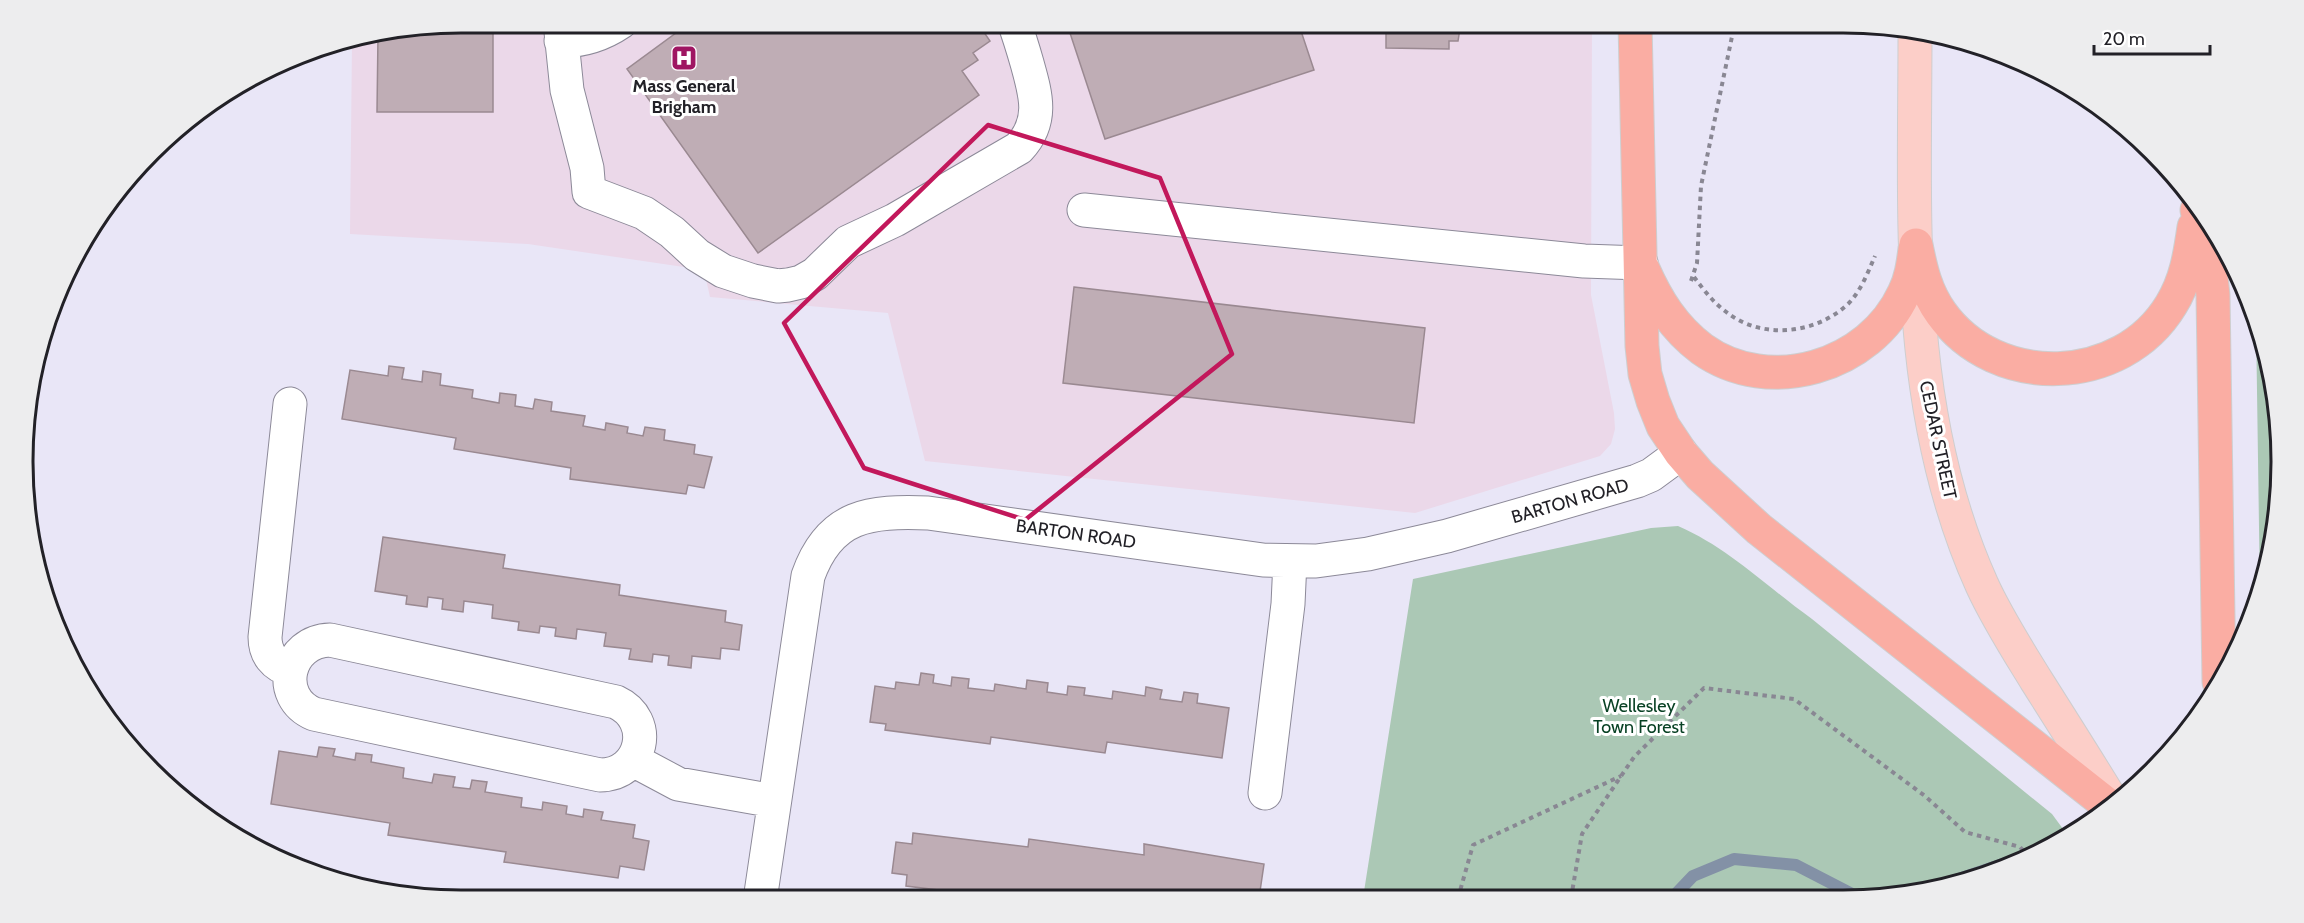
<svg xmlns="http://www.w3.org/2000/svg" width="2304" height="923" viewBox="0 0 2304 923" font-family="Cabin,sans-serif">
	<rect width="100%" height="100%" fill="#e9e6f7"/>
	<path fill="#ebd8e9" d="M462 22 1592 23 1591 295 1614 413 1615 429 1611 444 1600 456 1415 513 925 461 888 313 710 297 704 270 528 244 350 234 352 41Z"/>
	<path fill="#abc8b5" d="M2256 323 2266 348 2281 432 2278 518 2260 595Z
		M1678 526C1729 548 1767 587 1812 619L2052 814 2066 833 2011 867 1900 897 1363 898 1413 579 1651 528Z"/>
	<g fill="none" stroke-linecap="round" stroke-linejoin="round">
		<path stroke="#8391a6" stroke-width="12" d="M1935 887 2027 856
			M1673 897 1693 876 1734 859 1796 865 1858 897"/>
	</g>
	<path fill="#bfadb5" stroke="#9a8991" stroke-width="1.5" d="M462 22H493V112H377L378 36Z
		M977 22 990 41 973 53 978 60 962 71 979 95 758 253 627 69 691 22Z
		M1092 22H1298L1314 70 1105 139 1069 30Z
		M1386 22H1461L1458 41H1449V49L1386 48Z
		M1074 287 1425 328 1414 423 1063 383Z
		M389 366 404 368 402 379 422 382 423 371 441 374 440 385 473 390 472 398 499 403 500 393 516 395 515 406 533 409 535 399 552 402 551 411 585 416 583 426 605 430 606 423 628 427 627 433 643 436 645 427 665 430 664 440 695 445 694 454 712 457 704 488 688 485 686 494 570 479 571 468 454 449 456 438 342 419 350 370 388 376Z
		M383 537 505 555 503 568 620 585 619 595 726 611 725 622 742 625 739 650 721 648 720 659 692 656 691 668 668 665 669 656 653 654 652 662 629 659 631 649 604 646 606 633 577 629 576 639 555 636 556 628 540 626 539 633 518 630 519 622 492 618 493 605 464 601 463 612 442 609 443 599 428 597 427 607 406 604 407 596 375 591Z
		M921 673 934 675 933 683 951 686 952 677 969 679 968 688 994 691 995 684 1026 689 1027 680 1048 683 1047 692 1067 695 1068 686 1085 688 1084 695 1112 699 1113 691 1145 696 1146 687 1162 690 1160 699 1182 702 1184 692 1198 694 1197 703 1229 708 1222 758 1107 742 1105 753 991 737 990 744 885 730 886 724 870 722 875 686 895 689 896 682 919 685Z
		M319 747 335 749 333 756 355 760 356 753 372 755 371 762 404 768 403 778 432 783 434 774 455 777 453 787 470 789 472 780 487 782 485 792 522 798 521 807 542 810 543 802 567 806 566 814 583 817 584 809 603 812 601 820 635 825 633 838 649 841 644 870 620 866 618 878 504 862 506 852 388 835 390 823 271 804 279 751 317 757Z
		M913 833 1028 847 1029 839 1144 855V844L1264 864 1259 898 1050 899V896L1024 893V899H971L972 895 957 893 956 899H936L938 890 906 886 907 875 892 873 896 842 912 844Z"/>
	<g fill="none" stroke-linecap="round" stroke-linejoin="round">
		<g stroke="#8c8998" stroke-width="35">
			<path id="minor" d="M560 22 567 90 587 168 589 192 644 213 672 232 697 255 723 271 753 281 778 286 788 285 801 282 815 274 848 242 895 220 1019 148C1044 121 1036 95 1027 63 1023 49 1019 36 1014 22
				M561 41C583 41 602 35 621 22
				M1084 210 1584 261 1641 263
				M290 404 265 637C265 654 274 666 291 670
				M330 640 616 702C655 720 643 775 600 775L314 714C274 697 287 641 330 640Z
				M633 760 678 784 774 801
				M1265 793 1288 604 1290 561
				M760 900 808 576C830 514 870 511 928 513L1263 560 1316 561 1368 554 1447 536 1637 481 1651 475 1681 453"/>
		</g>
		<g stroke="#cececf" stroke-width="35">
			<path id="major" d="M1915 34C1915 221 1903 410 1982 585 1997 618 2017 649 2036 680 2062 721 2088 762 2113 803"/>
		</g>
		<g stroke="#cececf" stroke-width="35">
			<path id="highway" d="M1635 22 1642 346 1645 374 1653 401 1663 426 1681 453 1700 475 1759 529 2109 806
				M2197 210 2210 268 2213 295 2219 682
				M1916 245C1921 270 1926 292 1941 313 1996 390 2121 387 2171 305 2186 281 2190 255 2194 227
				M1643 269C1657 301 1674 328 1702 349 1769 397 1870 367 1904 293 1911 279 1913 265 1915 249"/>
		</g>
		<path stroke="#898793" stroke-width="4" stroke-dasharray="4.5 4.5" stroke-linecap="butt" d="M1694 277C1703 289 1713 302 1725 311 1760 340 1815 335 1848 304 1861 291 1868 272 1875 256
			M1691 281 1697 263 1701 186 1735 22
			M1458 898 1473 845 1621 776
			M1571 898 1582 834 1634 757 1704 688 1794 699 1925 796 1965 832 2020 847 2028 856"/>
		<use href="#minor" stroke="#fff" stroke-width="33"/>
		<use href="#major" stroke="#fccec8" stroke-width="33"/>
		<use href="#highway" stroke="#faada3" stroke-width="33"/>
	</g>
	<path fill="none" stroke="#c2185b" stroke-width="4.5" stroke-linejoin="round" d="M988 125 1160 178 1232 354 1025 520 864 468 784 323Z"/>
	<defs>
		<g id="hospital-square" transform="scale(1.35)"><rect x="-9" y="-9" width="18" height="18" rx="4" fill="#9f1662" stroke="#fff"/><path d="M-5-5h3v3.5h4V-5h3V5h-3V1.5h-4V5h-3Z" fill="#fff"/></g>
	</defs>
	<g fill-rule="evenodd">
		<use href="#hospital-square" x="684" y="58"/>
	</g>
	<g text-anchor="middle" stroke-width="6" stroke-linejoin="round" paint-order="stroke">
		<g font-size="18" font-weight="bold" fill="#222127" stroke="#fff">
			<text x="684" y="92">Mass General<tspan x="684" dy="21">Brigham</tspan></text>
		</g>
		<g font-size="18" fill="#222127" stroke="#fff">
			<text transform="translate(1938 440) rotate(78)" y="6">CEDAR STREET</text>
			<text transform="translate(1570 501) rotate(-16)" y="6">BARTON ROAD</text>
			<text transform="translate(1076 534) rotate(8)" y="6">BARTON ROAD</text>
		</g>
		<g font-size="18" fill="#084124" stroke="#fff">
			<text x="1639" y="712">Wellesley<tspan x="1639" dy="21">Town Forest</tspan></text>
		</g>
	</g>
	<path d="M0 0H2304V923H0ZM461 33H1843A428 428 0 0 1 2271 461V462A428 428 0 0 1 1843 890H461A428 428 0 0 1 33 462V461A428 428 0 0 1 461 33Z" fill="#ededee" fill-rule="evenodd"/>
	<path fill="none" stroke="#222127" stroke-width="3" d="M461 33H1843A428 428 0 0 1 2271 461V462A428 428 0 0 1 1843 890H461A428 428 0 0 1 33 462V461A428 428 0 0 1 461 33Z"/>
	<path d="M2094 45v9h116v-9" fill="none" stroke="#222127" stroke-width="3"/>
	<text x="2103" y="45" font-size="18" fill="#222127" stroke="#ffffff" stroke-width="4.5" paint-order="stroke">20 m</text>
</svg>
